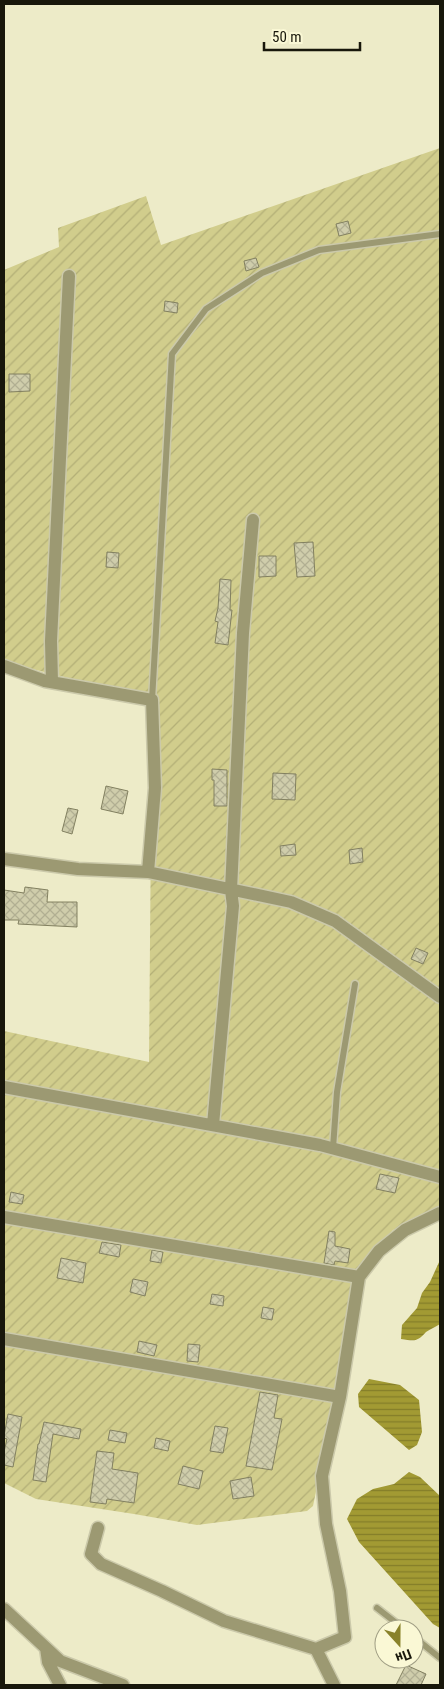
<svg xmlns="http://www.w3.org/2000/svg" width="444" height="1689" viewBox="0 0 444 1689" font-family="'Roboto Condensed',sans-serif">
	<defs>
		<pattern id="garden-furrows" width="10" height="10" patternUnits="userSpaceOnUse" patternTransform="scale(1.25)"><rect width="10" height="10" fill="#d1cd8c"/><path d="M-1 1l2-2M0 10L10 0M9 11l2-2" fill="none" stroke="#b3af77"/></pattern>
		<pattern id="water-rules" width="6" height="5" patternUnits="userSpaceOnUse" patternTransform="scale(1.25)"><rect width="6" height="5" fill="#a29a33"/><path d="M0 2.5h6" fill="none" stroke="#837d29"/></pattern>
		<pattern id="building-cross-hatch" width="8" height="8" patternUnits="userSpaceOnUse" patternTransform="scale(1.25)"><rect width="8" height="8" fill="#cfcdab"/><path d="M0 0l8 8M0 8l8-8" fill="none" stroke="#b1af92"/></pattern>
	</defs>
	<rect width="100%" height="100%" fill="#edebc8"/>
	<path fill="url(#garden-furrows)" d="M440 148V1210L393 1230 352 1279 342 1366 313 1506 307 1511 197 1525 134 1514 36 1499 4 1483V1031L149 1062 152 705 141 696 4 662V270L59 247 58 228 146 196 161 245Z"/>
	<path fill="url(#water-rules)" d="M440 1260V1324C436 1327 430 1329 426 1332 417 1342 415 1341 401 1339L402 1325 417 1308 422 1293 430 1282Z
		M369 1379 400 1385 419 1400 422 1432 417 1445 409 1450 359 1407 358 1394Z
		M409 1472 420 1477 440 1496V1628L433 1624 359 1542 347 1519 357 1499 373 1489 394 1484Z"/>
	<path fill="url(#building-cross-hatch)" stroke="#828060" d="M348 221 351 233 339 236 336 224Z
		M256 258 259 267 246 271 244 261Z
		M165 301 178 303 177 313 164 311Z
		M9 374H30V391L9 392Z
		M313 542 315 576 297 577 294 543Z
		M107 552 119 553 118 568 106 567Z
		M259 556H276V576L259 577Z
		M220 579 231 580 230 610H232L228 645 215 643 218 622 215 621 218 608Z
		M212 769 227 770V806H214V780H212Z
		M273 773 296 774 295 800 272 799Z
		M106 786 128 791 123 814 101 809Z
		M68 808 78 810 72 834 62 831Z
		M295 844 296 855 281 856 280 846Z
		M362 848 363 862 350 864 349 850Z
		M25 887 48 890 47 902H77V927L18 924 19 920H4V890L24 893Z
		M416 948 428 953 423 964 411 959Z
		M380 1174 399 1178 395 1193 376 1189Z
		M11 1192 24 1195 22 1204 9 1202Z
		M329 1231 335 1232V1246L350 1249 348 1263 335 1261 334 1265 324 1263Z
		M102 1242 121 1245 119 1257 99 1253Z
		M152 1250 163 1252 161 1263 150 1261Z
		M61 1258 86 1263 83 1283 57 1278Z
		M133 1279 148 1282 145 1296 130 1292Z
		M212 1294 224 1296 223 1306 210 1304Z
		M263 1307 274 1309 272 1320 261 1318Z
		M139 1341 157 1345 154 1356 137 1352Z
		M188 1344 200 1345 198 1362 187 1361Z
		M260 1392 278 1395 274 1418 282 1419 272 1470 246 1466Z
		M8 1414 22 1417 13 1467 4 1465V1452L7 1439 4 1438V1436Z
		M44 1422 81 1429 79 1439 53 1434 46 1482 33 1480 38 1444H39Z
		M215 1426 228 1428 223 1453 210 1451Z
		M110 1430 127 1433 125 1443 108 1440Z
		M156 1438 170 1441 168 1451 154 1448Z
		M97 1451 114 1453 112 1469 138 1473 134 1503 107 1499 106 1504 90 1502Z
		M183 1466 203 1471 199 1489 178 1484Z
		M251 1477 254 1496 233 1499 230 1481Z
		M406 1665 426 1674 421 1685H396Z"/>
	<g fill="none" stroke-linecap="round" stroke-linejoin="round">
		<g stroke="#cbc9aa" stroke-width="9">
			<path id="service" d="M152 700 172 354 206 309 262 273 319 250 440 234
				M333 1148 337 1092 355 984
				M377 1608 404 1629
				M414 1637 440 1658"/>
		</g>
		<g stroke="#cbc9aa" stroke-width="15">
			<path id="minor" d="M4 666 45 681 152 700 155 788 148 872
				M52 682 51 641 69 276
				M4 859 78 869 148 872 291 902 335 921 440 997
				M4 1087 320 1145 440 1177
				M213 1125 233 906 231 890 243 633 253 520
				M4 1217 359 1277
				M4 1339 340 1397
				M98 1528 91 1554 101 1564 162 1591 224 1621 316 1649
				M4 1609 60 1661 123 1685
				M46 1648 48 1662 60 1685
				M334 1685 316 1649 345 1637 340 1591 326 1524 322 1476 340 1397 359 1277 379 1251 405 1230 440 1213"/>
		</g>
		<use href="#service" stroke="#9c9972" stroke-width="6"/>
		<use href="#minor" stroke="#9c9972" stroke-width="12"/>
	</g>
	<rect width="444" height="1689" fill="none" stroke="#18170b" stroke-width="10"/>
	<g transform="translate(399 1644) rotate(159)"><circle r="24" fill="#faf8d5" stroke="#a09e84"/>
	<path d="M0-4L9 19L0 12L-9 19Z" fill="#89822a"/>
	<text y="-8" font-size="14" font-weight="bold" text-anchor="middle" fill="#18170b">Пн</text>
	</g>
	<path d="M264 42v8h96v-8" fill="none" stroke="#18170b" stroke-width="2.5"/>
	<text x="272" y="42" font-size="15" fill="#18170b" stroke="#faf8d5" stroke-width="4" paint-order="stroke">50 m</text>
</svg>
